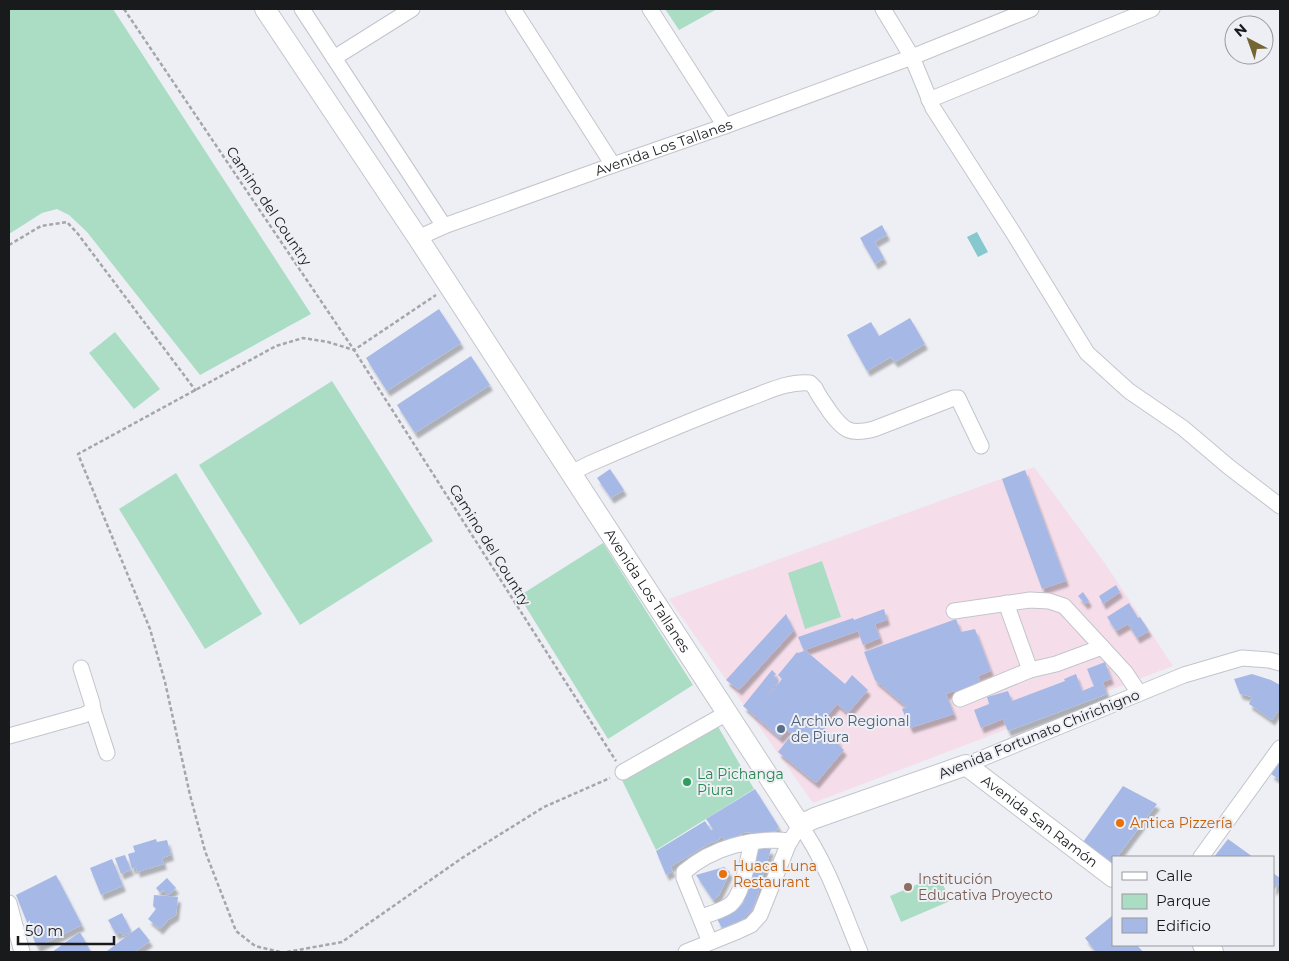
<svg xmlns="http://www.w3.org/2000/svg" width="1289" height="961" viewBox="0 0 1289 961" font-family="Montserrat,sans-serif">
	<defs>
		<filter id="shadow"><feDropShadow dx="3" dy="5.5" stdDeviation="1" flood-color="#0004"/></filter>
	</defs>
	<rect width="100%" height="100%" fill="#edeff5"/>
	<path fill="#f5deea" d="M1034 467 1104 562 1173 666 813 803 669 599Z"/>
	<path fill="#abddc5" d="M9 9H113L311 314 200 375 87 232 69 215 57 209 42 213 9 234Z
		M665 9H717L679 30Z
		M115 332 160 389 134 409 89 353Z
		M332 381 433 541 300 625 199 465Z
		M176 473 262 614 205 649 119 509Z
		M603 543 693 685 608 739 519 596Z
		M822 561 841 617 805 629 788 573Z
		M716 723 754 789 656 850 620 776Z
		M939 875 950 901 901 922 890 896Z"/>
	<path fill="#85c8ce" d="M977 232 988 252 978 257 967 237Z"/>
	<path fill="#a6b9e6" filter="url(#shadow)" d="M882 225 887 235 875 242 884 258 875 264 860 238Z
		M439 309 461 343 387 391 366 358Z
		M910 318 925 344 895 362 891 357 867 371 847 335 871 322 879 336Z
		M471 356 490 385 415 433 397 405Z
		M610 469 624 490 611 498 597 478Z
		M1025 470 1066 581 1042 589 1002 479Z
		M1116 585 1120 592 1103 604 1099 596Z
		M1083 592 1089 601 1085 604 1078 596Z
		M1129 603 1138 618 1140 617 1149 631 1137 638 1128 624 1116 631 1107 617Z
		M884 609 887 620 875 624 880 638 863 645 858 631 805 650 845 684 852 675 868 690 848 713 837 704 820 725 839 741 837 743 844 750 816 783 778 752 792 734 787 730 780 738 743 706 772 670 776 674 774 676 779 681 770 692 771 693 782 679 778 675 797 652 798 653 804 651 798 637 853 618 854 620Z
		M786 614 794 630 739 690 726 680Z
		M956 619 961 632 975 629 991 671 978 676 981 683 955 693 954 691 946 694 954 714 910 728 902 709 907 707 875 680 864 652Z
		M1105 662 1111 679 1103 682 1107 694 1008 731 1003 719 981 728 974 710 989 704 987 697 1008 691 1012 701 1065 681 1064 679 1076 674 1082 691 1094 686 1087 669Z
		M1252 674 1271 680 1280 685V708L1272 720 1249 704 1252 697 1240 694 1234 679Z
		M1280 761V780L1271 774Z
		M1123 786 1157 804 1117 857H1113V864L1083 842Z
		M755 789 779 827 776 831 764 834 745 832 726 843 723 838 719 837 720 839 713 843 712 842 670 867 673 871 666 875 656 851 705 821 711 830 713 829 706 819Z
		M156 839 157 842 167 840 171 855 162 858 164 864 137 872 136 867 132 869 128 854 135 852 133 846Z
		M1228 839 1253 857H1214Z
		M759 847 771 849 755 903 752 910 742 920 722 928 717 919 738 908 743 903Z
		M125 855 131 870 121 874 115 858Z
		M112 859 123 886 101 895 90 868Z
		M724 867 730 872 719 895 713 900 696 875Z
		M1273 873 1280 878V882L1273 891Z
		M56 875 82 925 37 947 16 895Z
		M167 878 176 888 168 895 163 890 160 893 156 888Z
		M154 895 178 897 176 915 168 920 160 929 148 919 156 909 153 906Z
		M122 913 131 931 123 936 121 932 116 934 108 920Z
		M1113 915V945H1137L1143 952H1096L1085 938Z
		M139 927 150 941 135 952H108L107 951Z
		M80 932 91 952H52Z"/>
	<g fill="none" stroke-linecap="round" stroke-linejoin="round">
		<g stroke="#c3c5cb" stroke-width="17">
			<g id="minor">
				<path d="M302 9 444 226"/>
				<path d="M513 9 613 165"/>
				<path d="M650 9 725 126"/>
				<path d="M883 9 912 57 933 108 1014 234 1087 353 1129 391 1183 428 1229 467 1280 506"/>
				<path d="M334 58 412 9"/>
				<path d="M929 100 1152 9"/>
				<path id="s1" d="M418 238 444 226 613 165 725 126 912 57 1031 9"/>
				<path d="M571 473 589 464C642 441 696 418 750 398 769 391 789 381 810 383L815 388C819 397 825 404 830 412 844 431 850 435 874 429L954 398H958L981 446"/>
				<path d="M1006 603 1030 670"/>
				<path d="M954 611 1030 600 1049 601 1064 606 1125 672 1139 693"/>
				<path d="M960 699 1030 670 1056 664 1102 647"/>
				<path d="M93 710 107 753"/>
				<path d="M9 736 84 715 93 710 92 703 81 668"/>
				<path d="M966 765 1184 675 1242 658 1269 660 1280 663"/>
				<path d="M623 772 727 713"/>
				<path d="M1201 857 1280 748"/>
				<path d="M9 903 22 952"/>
				<path d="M701 917C710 914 721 911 730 905 744 893 747 860 752 842"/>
				<path d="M710 942 684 878V872C713 847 752 837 790 841"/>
				<path d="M686 952 738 931 751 925 760 915 788 845 800 825C827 863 842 909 860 952"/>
			</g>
		</g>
		<g stroke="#c3c5cb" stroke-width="22">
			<g id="major">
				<path id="s2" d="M265 9 418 238 800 825 815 818 966 765 1113 877"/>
				<path d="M1203 945 1213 952"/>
			</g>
		</g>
		<path stroke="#a4a6aa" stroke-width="2.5" stroke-dasharray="4 2.5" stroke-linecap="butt" d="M124 9 354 350 616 761
			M9 245 41 226 67 222 78 234 196 391
			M280 952 255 946 236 931 205 851 190 795 165 682 150 629 78 454 276 346 303 338 328 342 354 350 436 295
			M287 952 342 942 462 858 544 807 610 778"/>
		<use href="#minor" stroke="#fff" stroke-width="15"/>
		<use href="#major" stroke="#fff" stroke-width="20"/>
	</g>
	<circle fill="#5c6f8a" stroke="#edeff5" stroke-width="2" cx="781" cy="729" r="5"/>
	<circle fill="#2e9e5b" stroke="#edeff5" stroke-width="2" cx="687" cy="782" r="5"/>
	<g fill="#e8710a" stroke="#edeff5" stroke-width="2">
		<circle cx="1120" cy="823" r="5"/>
		<circle cx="723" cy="874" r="5"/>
	</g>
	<circle fill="#8d6e63" stroke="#edeff5" stroke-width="2" cx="908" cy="887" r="5"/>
	<g text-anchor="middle" stroke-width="4" stroke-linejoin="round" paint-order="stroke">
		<g font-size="14" fill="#191a1c" stroke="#edeff5">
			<text dy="5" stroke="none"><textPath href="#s1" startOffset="262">Avenida Los Tallanes</textPath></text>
			<text transform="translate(269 206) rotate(56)" y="5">Camino del Country</text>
			<text transform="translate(490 545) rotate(58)" y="5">Camino del Country</text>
			<text dy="5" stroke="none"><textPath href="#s2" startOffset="696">Avenida Los Tallanes</textPath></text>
			<text transform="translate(1039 734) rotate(-22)" y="5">Avenida Fortunato Chirichigno</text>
			<text dy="5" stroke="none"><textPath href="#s2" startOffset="1245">Avenida San Ramón</textPath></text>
		</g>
		<g font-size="14" fill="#4e5e75" stroke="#edeff5" text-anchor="start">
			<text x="791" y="726">Archivo Regional<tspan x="791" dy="16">de Piura</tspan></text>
		</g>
		<g font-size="14" fill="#27864d" stroke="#edeff5" text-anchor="start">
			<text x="697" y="779">La Pichanga<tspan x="697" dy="16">Piura</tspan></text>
		</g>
		<g font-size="14" fill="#c56008" stroke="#edeff5" text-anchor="start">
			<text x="1130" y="828">Antica Pizzería</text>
			<text x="733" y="871">Huaca Luna<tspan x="733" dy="16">Restaurant</tspan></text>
		</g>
		<g font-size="14" fill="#785e54" stroke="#edeff5" text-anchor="start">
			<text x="918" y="884">Institución<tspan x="918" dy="16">Educativa Proyecto</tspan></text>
		</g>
	</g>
	<rect width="1289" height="961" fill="none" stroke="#191a1c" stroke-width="20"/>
	<rect x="1112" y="856" width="162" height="90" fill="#edeff5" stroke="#989a9e"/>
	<rect x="1122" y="872" width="25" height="8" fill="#ffffff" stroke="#989a9e"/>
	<text x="1156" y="881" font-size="15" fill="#191a1c">Calle</text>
	<rect x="1122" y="894" width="25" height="15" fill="#abddc5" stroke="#989a9e"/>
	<text x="1156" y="906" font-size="15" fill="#191a1c">Parque</text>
	<rect x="1122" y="918" width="25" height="15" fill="#a6b9e6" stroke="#989a9e"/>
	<text x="1156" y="931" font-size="15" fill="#191a1c">Edificio</text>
	<g transform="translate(1249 40) rotate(319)"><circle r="24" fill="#edeff5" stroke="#989a9e"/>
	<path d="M0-4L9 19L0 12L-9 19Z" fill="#736633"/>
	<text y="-8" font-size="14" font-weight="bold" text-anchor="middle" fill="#191a1c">N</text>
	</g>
	<path d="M18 936v8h96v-8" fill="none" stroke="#191a1c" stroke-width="2.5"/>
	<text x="25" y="936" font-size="15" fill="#191a1c" stroke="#edeff5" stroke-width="4" paint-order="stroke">50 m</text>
</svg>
